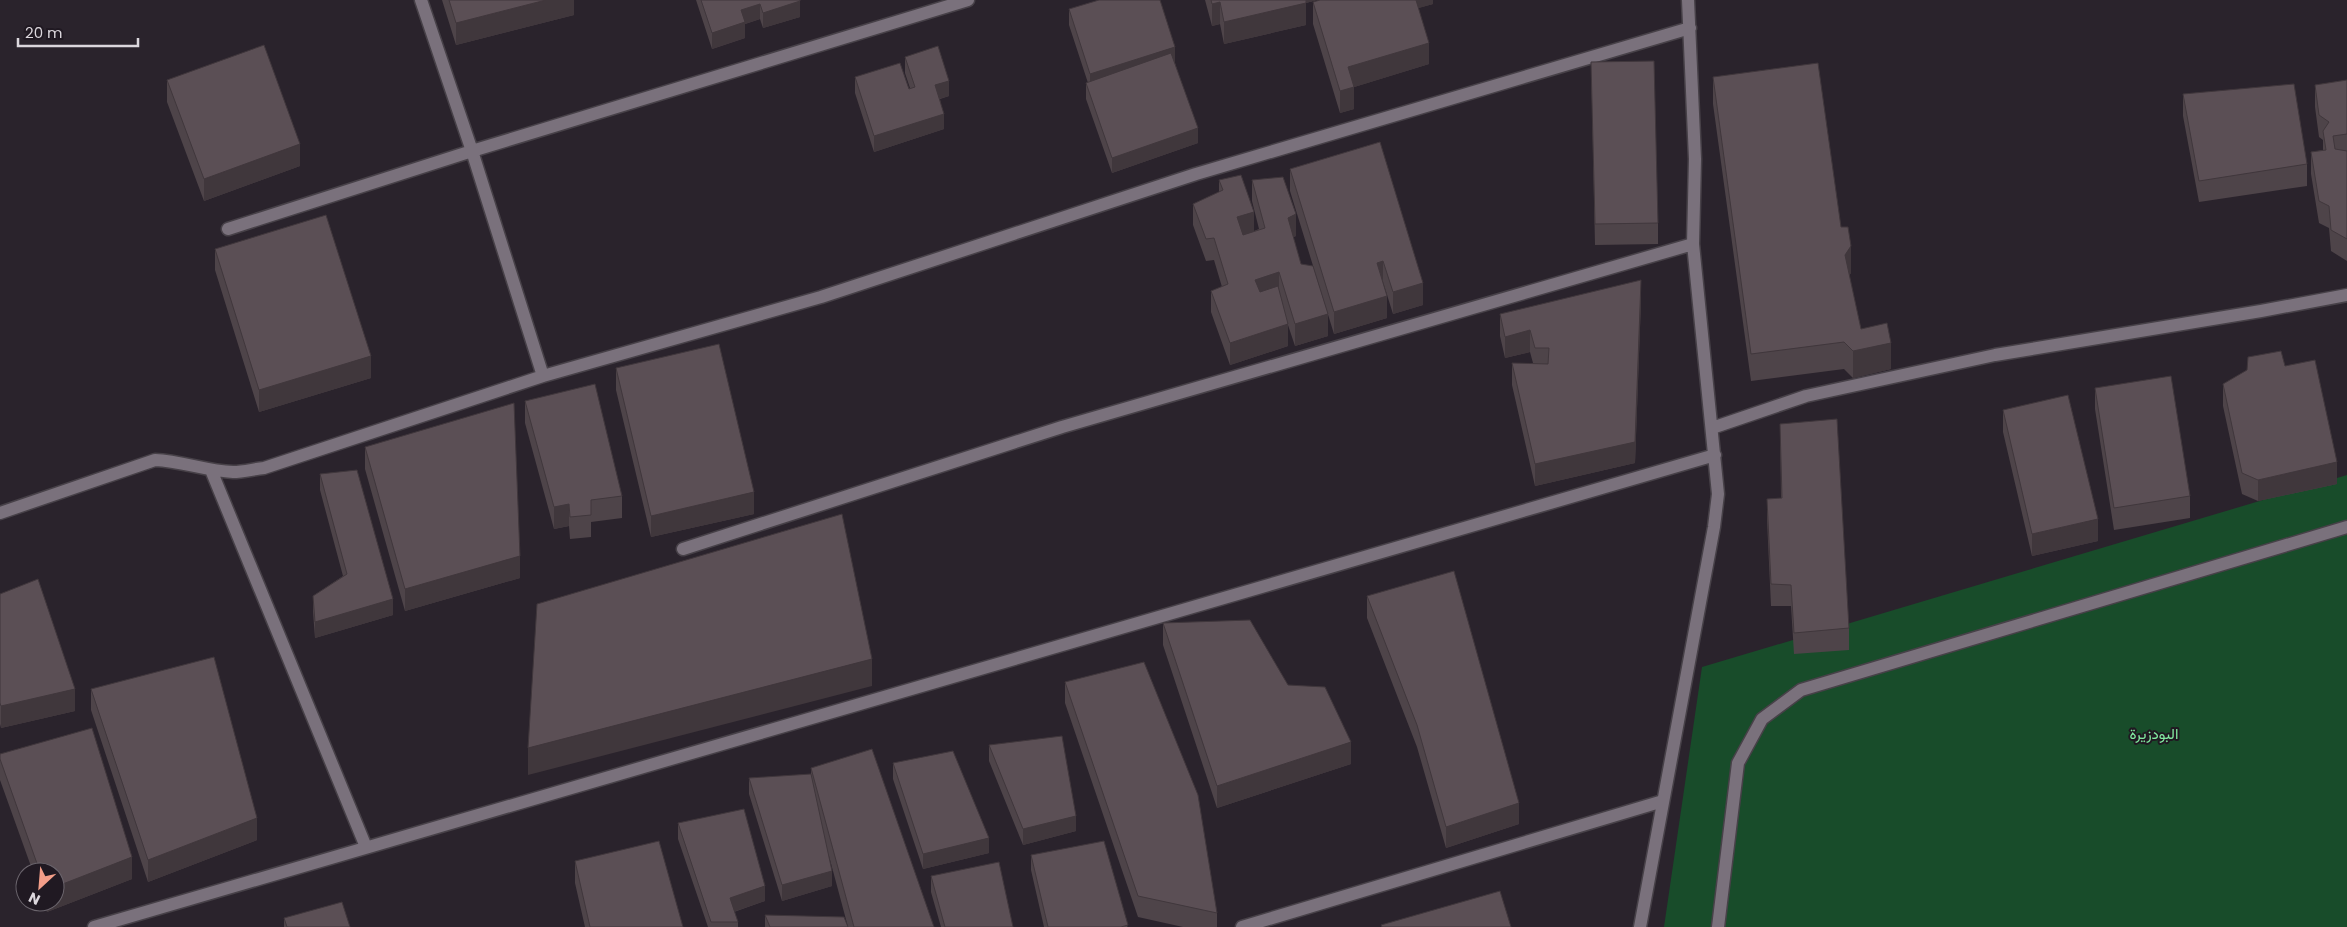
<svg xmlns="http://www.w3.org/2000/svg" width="2347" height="927" viewBox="0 0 2347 927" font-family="Poppins,Vazirmatn,sans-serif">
	<rect width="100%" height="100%" fill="#2a232c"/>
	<path fill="#184c2a" d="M2347 475V927H1664L1702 667Z"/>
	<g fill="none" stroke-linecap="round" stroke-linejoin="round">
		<g stroke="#474148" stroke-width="15">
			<path id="service" d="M1718 927 1738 763 1762 719 1801 690 2347 527"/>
		</g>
		<g stroke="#474148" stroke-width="15">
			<path id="minor" d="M421 0 472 151 543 376
				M228 229 472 151 968 0
				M1712 428 1806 396 1995 355 2261 311 2347 295
				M211 470 366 847
				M0 513 155 460C182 461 206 471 233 472 243 472 254 469 264 468L543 376 821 297 1196 174 1690 28
				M683 549 1062 427 1693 244
				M94 927 1715 455
				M1242 927 1663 801
				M1640 927 1714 527 1718 494 1693 244 1695 159 1688 0"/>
		</g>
		<use href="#service" stroke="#7a717c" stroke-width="12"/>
		<use href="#minor" stroke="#7a717c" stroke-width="12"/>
	</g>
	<path fill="#4e4449" d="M442 0H574V15L456 45Z
		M696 0H800V17L763 28 760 19 745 24V38L712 49Z
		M1205 0H1317L1306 3V25L1224 44 1220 24 1212 26Z
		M1433 0V4L1418 8 1429 64 1354 87V109L1340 113 1313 24V2Z
		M1069 9 1175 63 1198 143 1112 173 1086 99V83H1088L1069 25Z
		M905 57 949 96 940 99 944 129 874 152 855 93V77L909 89 910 88 905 73Z
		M1591 62 1658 223V244L1595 245Z
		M1713 77 1841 227 1851 273 1849 275 1861 329 1891 369 1853 378 1844 369 1751 381 1713 104Z
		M167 80 300 166 204 201 167 102Z
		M2347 80V261L2331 251 2329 228 2319 223 2311 174V152L2323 150V140L2319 137 2315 107V85Z
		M2183 94 2307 164V186L2199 202 2183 116Z
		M1380 142 1423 305 1393 314 1383 282 1387 318 1334 334 1290 191V169Z
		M1219 180 1254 231 1259 229 1252 201V180L1296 236 1293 237 1301 264 1328 336 1295 346 1286 319 1288 346 1230 365 1211 312V291L1222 287 1214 260 1206 261 1193 225V204L1219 192Z
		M215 249 371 378 259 412 215 270Z
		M1641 301 1635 463 1535 486 1512 385V363H1533L1530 352 1505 358 1500 336V314Z
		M2285 366 2337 484 2258 501 2242 494 2223 406V384Z
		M616 368 754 514 651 537 616 390Z
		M2095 388 2190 496V518L2114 530 2095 409Z
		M525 401 622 496V518L591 522V537L570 539 569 526 554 529 525 423Z
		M2003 410 2098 541 2032 556 2003 432Z
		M1780 424 1849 628V650L1794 654 1791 606H1771L1767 520V499L1781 498Z
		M365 447 520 578 405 611 365 469Z
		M320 474 393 615 315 638 313 612V596L343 576 320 490Z
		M0 594 75 711 1 728 0 724Z
		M1367 596 1519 824 1446 848 1417 747 1367 618Z
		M1163 623 1288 685 1351 764 1217 808 1163 645Z
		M1065 682 1217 913V927H1183L1138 917 1065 703Z
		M91 689 257 840 148 882 91 710Z
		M989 745 1076 831 1023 845 989 761Z
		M0 754 132 879 47 912 43 902H55V872H33L0 780Z
		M893 763 989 853 923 869 893 779Z
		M811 768 934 927H848L829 856 832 886 782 901 749 794V778L811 774Z
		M678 823 765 901 734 912 738 922V927H708L678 839Z
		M1031 855 1128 927H1044L1031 870Z
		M575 861 683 927H585L575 883Z
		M931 876 1013 927H941L931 892Z
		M765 915 848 927H765Z
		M284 918 350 927H284Z"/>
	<path fill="#40373c" d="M546 0H574V15L456 45V23Z
		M1302 0H1317L1306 3V25L1224 44V22Z
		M1412 0H1433V4L1412 10Z
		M800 1V17L763 28V13Z
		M1220 2V24L1212 26V4Z
		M760 4V19L745 24V38L712 49V33L741 10Z
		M1429 43V64L1348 89V67Z
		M1175 47V63L1090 89V74Z
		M949 81V96L935 100V85Z
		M1354 87V109L1340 113V91Z
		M944 114V129L874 152V136Z
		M1198 128V143L1112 173V158Z
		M300 144V166L204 201V179Z
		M1254 212V234L1237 239V217Z
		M1296 214V236L1288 240V218Z
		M1851 246V273L1845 281V255Z
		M1383 261V282L1377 263Z
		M1279 272V294L1255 302V280Z
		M1641 280V301L1635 463 1535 486V464Z
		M1423 283V305L1393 314V292Z
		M1387 296V318L1334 334V312Z
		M1328 314V336L1295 346V324Z
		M1288 324V346L1230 365V343Z
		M1530 330V352L1505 358V337Z
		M1891 343V369L1853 378V351Z
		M371 356V378L259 412V390Z
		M2337 462V484L2258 501V480Z
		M754 492V514L651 537V516Z
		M569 504V526L554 529V507Z
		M2098 519V541L2032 556V534Z
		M520 556V578L405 611V589Z
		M393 599V615L315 638V622Z
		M872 659V686L528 775V748Z
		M75 689V711L1 728V706Z
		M1351 742V764L1217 808V786Z
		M1519 803V824L1446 848V827Z
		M1076 816V831L1023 845V829Z
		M257 818V840L148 882V860Z
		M989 838V853L923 869V854Z
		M132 857V879L47 912V902H55V887Z
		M832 871V886L782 901V885Z
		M765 886V901L730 913V898Z"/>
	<path fill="#5b4f55" stroke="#40373c" d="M449 0H546L456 23Z
		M701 0H800V1L763 13 760 4 741 10 745 22 712 33Z
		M1099 0H1160L1175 47 1090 74 1069 9Z
		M1211 0H1306V3L1224 22 1220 2 1212 4Z
		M1320 0H1416L1429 43 1348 67 1354 87 1340 91 1313 2Z
		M264 45 300 144 204 179 167 80Z
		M938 46 949 81 935 85 944 114 874 136 855 77 900 63 909 89 915 87 905 57Z
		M1171 53 1198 128 1112 158 1086 83Z
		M1654 61 1658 223 1595 224 1591 62Z
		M1818 63 1841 227H1848L1851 246 1845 255 1861 329 1887 323 1891 343 1853 351 1844 342 1751 354 1713 77Z
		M2347 80V134L2333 136 2335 149 2347 151V239L2331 230 2329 206 2319 201 2311 152 2326 150 2323 131 2329 122 2319 115 2315 85Z
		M2294 84 2307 164 2199 181 2183 94Z
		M1380 142 1423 283 1393 292 1383 261 1377 263 1387 296 1334 312 1290 169Z
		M1241 175 1254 212 1237 217 1243 235 1265 228 1252 180 1283 177 1296 214 1288 218 1301 264 1313 266 1328 314 1295 324 1279 272 1255 280 1260 292 1278 286 1288 324 1230 343 1211 291 1228 284 1214 238 1206 239 1193 204 1223 190 1219 180Z
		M326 215 371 356 259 390 215 249Z
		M1641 280 1635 442 1535 464 1512 363 1548 364 1549 348H1535L1530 330 1505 337 1500 314Z
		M719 344 754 492 651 516 616 368Z
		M2281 351 2285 366 2315 360 2337 462 2258 480 2242 473 2223 384 2247 370 2248 357Z
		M2171 376 2190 496 2114 508 2095 388Z
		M595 384 622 496 591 500V515L570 517 569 504 554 507 525 401Z
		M2068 395 2098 519 2032 534 2003 410Z
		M514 403 520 556 405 589 365 447Z
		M1837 419 1849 628 1794 633 1791 585 1771 584 1767 499 1782 498 1780 424Z
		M357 470 393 599 315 622 313 596 347 574 320 474Z
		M842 514 872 659 528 748 537 604Z
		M1454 571 1519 803 1446 827 1417 725 1367 596Z
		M38 579 75 689 1 706 0 703V594Z
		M1250 620 1288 685 1325 687 1351 742 1217 786 1163 623Z
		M214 657 257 818 148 860 91 689Z
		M1144 662 1198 795 1217 913 1138 896 1065 682Z
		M92 728 132 857 55 887V872H40L0 759V754Z
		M1062 736 1076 816 1023 829 989 745Z
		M872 749 934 927H854L811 768Z
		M953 751 989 838 923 854 893 763Z
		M811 774 832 871 782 885 749 778Z
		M744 809 765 886 730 898 738 922H711L678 823Z
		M659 841 683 927H590L575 861Z
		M1104 841 1128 925 1121 927H1048L1031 855Z
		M999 862 1013 927H945L931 876Z
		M1500 891 1511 927H1382L1381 925Z
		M342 902 350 927H287L284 918Z
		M765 915 844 917 848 927H770Z"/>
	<g text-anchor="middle" stroke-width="4" stroke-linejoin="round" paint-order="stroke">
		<g font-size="15" fill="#83eda2" stroke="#201922">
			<text x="2154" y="739">البودزيرة</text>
		</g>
	</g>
	<g transform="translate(40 887) rotate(206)"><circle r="24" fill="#201922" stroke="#6b656d"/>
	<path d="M0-4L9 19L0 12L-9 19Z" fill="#f49e89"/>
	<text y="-8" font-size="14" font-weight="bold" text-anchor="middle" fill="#dcd7dd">N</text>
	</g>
	<path d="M18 38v8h120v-8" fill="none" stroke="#dcd7dd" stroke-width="2.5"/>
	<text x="25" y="38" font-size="15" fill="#dcd7dd" stroke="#201922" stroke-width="4" paint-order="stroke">20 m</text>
</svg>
